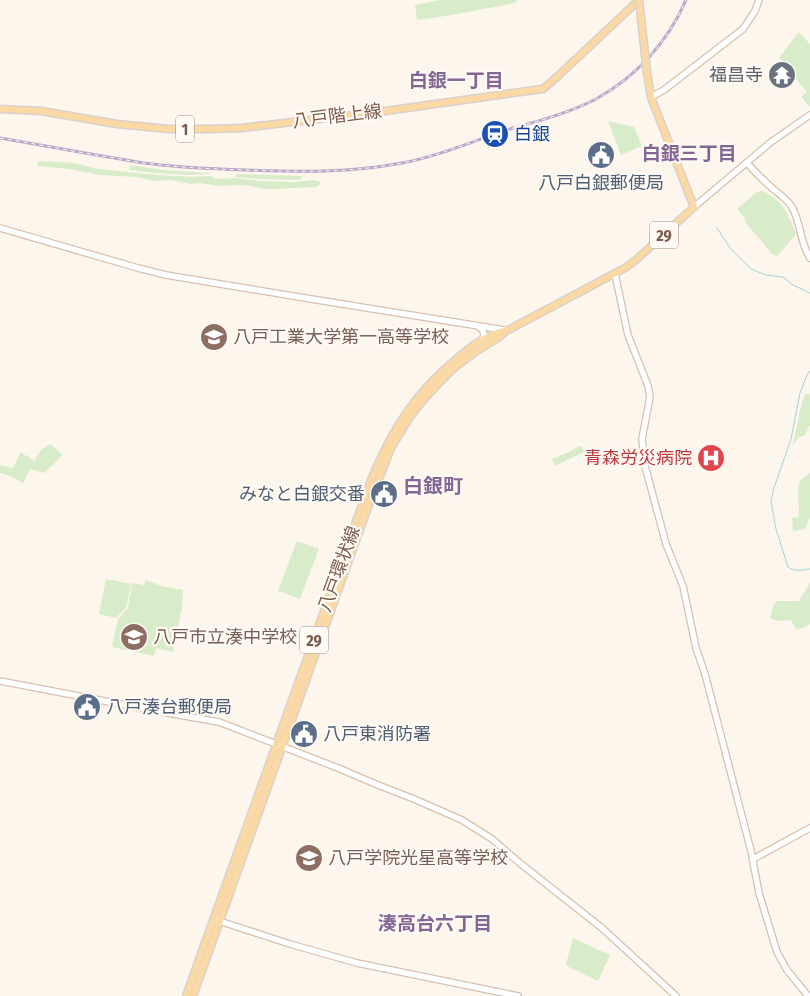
<svg xmlns="http://www.w3.org/2000/svg" width="810" height="996" viewBox="0 0 810 996" font-family="'Fira Sans Condensed','Noto Sans JP',sans-serif">
	<rect width="100%" height="100%" fill="#fdf6ec"/>
	<path fill="#d8ecc9" d="M440 0H516L517 1 515 3 452 15 417 20 415 5Z
		M798 33H800L810 44V107L801 97 807 92 779 58Z
		M608 121 634 127 642 146 621 155Z
		M38 161C50 162 61 161 73 163 82 164 90 168 99 169 136 173 174 178 211 176L216 179 236 178 261 181 296 182 313 180 321 182 318 186 315 187 275 189H263L251 186 240 185 219 186 200 183 191 184 171 180 154 181 137 177 100 175 69 169 37 166Z
		M130 165 164 170 210 173 209 174C182 176 156 173 129 170Z
		M236 174 301 176V179L297 180 258 179 236 177Z
		M762 191C782 199 789 215 796 234L779 254 777 256 772 254 745 222 746 220 738 210V208L757 192Z
		M805 394H810V425L805 435 799 437 792 446C798 429 798 411 805 394Z
		M50 444 63 455 44 473 30 469 23 483 10 476 0 473V465L13 468 21 452 25 456 27 455 34 461 41 450Z
		M579 446H581L584 450V452L555 466 552 459 567 453Z
		M810 473V518L805 529 793 531 792 518 799 517 798 487 800 481Z
		M297 541 319 549 300 599 278 591Z
		M106 579 131 584 126 608 116 618 99 614Z
		M146 580 161 586 183 590 182 607 173 652 156 648 154 656 112 647 118 619 128 608 132 583 144 585Z
		M810 582V624L803 628 796 629 791 620 778 621 770 618 774 604 777 601H799C802 593 808 589 810 582Z
		M573 938 610 955 598 981 567 966 566 964Z"/>
	<g fill="none" stroke-linecap="round" stroke-linejoin="round">
		<path stroke="#a5d3da" stroke-width="1" d="M717 228 730 248 751 269 766 275 783 277 793 285 810 293
			M810 371 807 375 800 393 791 439 774 488 771 501 776 529 788 567C795 572 802 570 810 569"/>
		<g stroke="#d6c0b0" stroke-width="8">
			<path id="secondary" d="M651 97 664 90 743 29 755 11 759 0
				M747 163C755 172 763 180 772 188 779 194 787 199 792 207 801 223 800 243 810 258
				M694 207 771 142 810 115
				M0 228 138 268 166 275 305 298 504 330
				M615 274 628 335 648 386 650 397 642 439 645 466 666 544 683 586 696 648 705 674 751 851 759 893 777 952 787 970 808 996
				M477 326 482 329 484 334 483 340
				M0 681 162 712 219 722 338 768 378 785 414 799 462 820 492 839 521 864 602 928 676 996
				M753 859 810 828
				M216 920 290 944 357 963 518 996"/>
		</g>
		<g stroke="#dad1cd" stroke-width="9">
			<path id="primary" d="M0 109 41 111 117 124 169 129H210L241 128 371 113 535 90 543 89 558 76 639 0
				M186 996 371 480C392 429 416 391 460 356 469 348 480 340 492 335 498 332 504 331 510 329L625 268 637 259 694 207 654 105 651 97 647 72
				M193 996 368 507 391 448 410 417 419 405 440 382 454 368 477 351 499 337 504 333"/>
		</g>
		<use href="#secondary" stroke="#fff" stroke-width="5.5"/>
		<use href="#primary" stroke="#fbd9a5" stroke-width="6"/>
		<g stroke="#b9a8c9" stroke-width="3">
			<path id="rail" d="M0 138C36 144 72 151 108 157 123 159 138 163 153 164 184 168 216 169 247 170 301 172 348 173 402 163 437 157 475 140 510 129 539 121 569 113 596 99 636 77 668 42 686 0"/>
		</g>
		<use href="#rail" stroke="#fffaf3" stroke-width="1" stroke-dasharray="4" stroke-linecap="butt"/>
		<g stroke="#dad1cd" stroke-width="9" stroke-linecap="butt">
			<path id="primary-bridge" d="M639 0 647 72"/>
		</g>
		<use href="#primary-bridge" stroke="#fbd9a5" stroke-width="6"/>
	</g>
	<defs>
		<g id="temple-disc" transform="scale(1.4375)"><circle r="9.5" fill="#6b7280" stroke="#fffaf3"/><path d="M0-6L5-2H3V0L6.5 2.5H4V6H1.5V3h-3V6H-4V2.5H-6.5L-3 0V-2H-5Z" fill="#fff"/></g>
		<g id="station-disc" transform="scale(1.4375)"><circle r="9.5" fill="#1a4fb4" stroke="#fffaf3"/><path d="M-3-6H3Q5-6 5-4V2Q5 4 3 4L4.5 6H3L1.5 4h-3L-3 6H-4.5L-3 4Q-5 4-5 2V-4Q-5-6-3-6ZM-3.5-4v3h7v-3ZM-3.5 1v1.5H-2V1ZM2 1v1.5H3.5V1Z" fill="#fff"/></g>
		<g id="civic-disc" transform="scale(1.4375)"><circle r="9.5" fill="#5c6f8a" stroke="#fffaf3"/><path d="M-.6-6.5H3V-4.5H.6V-3L4-1V1h2V6H-6V1h2V-1L-.6-3ZM-1.2 2.5V6h2.4V2.5Z" fill="#fff"/></g>
		<g id="school-disc" transform="scale(1.4375)"><circle r="9.5" fill="#8d6e63" stroke="#fffaf3"/><path d="M0-5L7-2L0 1L-7-2ZM-4 1L0 2.5L4 1V4Q0 6-4 4Z" fill="#fff"/></g>
		<g id="hospital-disc" transform="scale(1.4375)"><circle r="9.5" fill="#e0444e" stroke="#fffaf3"/><path d="M-5-5h3v3.5h4V-5h3V5h-3V1.5h-4V5h-3Z" fill="#fff"/></g>
	</defs>
	<g fill-rule="evenodd">
		<use href="#temple-disc" x="782" y="75"/>
		<use href="#station-disc" x="495" y="134"/>
		<use href="#civic-disc" x="601" y="155"/>
		<use href="#school-disc" x="214" y="337"/>
		<use href="#hospital-disc" x="711" y="458"/>
		<use href="#civic-disc" x="384" y="494"/>
		<use href="#school-disc" x="134" y="637"/>
		<use href="#civic-disc" x="87" y="707"/>
		<use href="#civic-disc" x="304" y="734"/>
		<use href="#school-disc" x="309" y="858"/>
	</g>
	<g text-anchor="middle" stroke-width="4.5" stroke-linejoin="round" paint-order="stroke">
		<g fill="#fffaf3" stroke="#a28b7f" stroke-width="1">
			<rect x="176" y="115.5" width="18" height="27" rx="4"/>
			<rect x="650" y="221.5" width="28" height="27" rx="4"/>
			<rect x="300" y="626.5" width="28" height="27" rx="4"/>
		</g>
		<g font-size="16" font-weight="bold" fill="#7a5c4d">
			<text x="185" y="135">1</text>
			<text x="664" y="241">29</text>
			<text x="314" y="646">29</text>
		</g>
		<g font-size="18" fill="#5b616d" stroke="#fffaf3" text-anchor="end">
			<text x="763" y="81">福昌寺</text>
		</g>
		<g font-size="18" fill="#7a5c4d" stroke="#fffaf3">
			<text transform="translate(337 116) rotate(-7)" y="6">八戸階上線</text>
			<text transform="translate(339 569) rotate(-70)" y="6">八戸環状線</text>
		</g>
		<g font-size="18" fill="#164399" stroke="#fffaf3" text-anchor="start">
			<text x="514" y="140">白銀</text>
		</g>
		<g font-size="18" fill="#4e5e75" stroke="#fffaf3" text-anchor="start">
			<text x="601" y="189" text-anchor="middle">八戸白銀郵便局</text>
			<text x="365" y="500" text-anchor="end">みなと白銀交番</text>
			<text x="106" y="713">八戸湊台郵便局</text>
			<text x="323" y="740">八戸東消防署</text>
		</g>
		<g font-size="18" fill="#785e54" stroke="#fffaf3" text-anchor="start">
			<text x="233" y="343">八戸工業大学第一高等学校</text>
			<text x="153" y="643">八戸市立湊中学校</text>
			<text x="328" y="864">八戸学院光星高等学校</text>
		</g>
		<g font-size="18" fill="#be3a42" stroke="#fffaf3" text-anchor="end">
			<text x="692" y="464">青森労災病院</text>
		</g>
		<g font-size="19" font-weight="bold" fill="#846695" stroke="#fffaf3">
			<text x="456" y="87">白銀一丁目</text>
			<text x="689" y="160">白銀三丁目</text>
			<text x="435" y="930">湊高台六丁目</text>
		</g>
		<g font-size="20" font-weight="bold" fill="#846695" stroke="#fffaf3">
			<text x="433" y="493">白銀町</text>
		</g>
	</g>
</svg>
